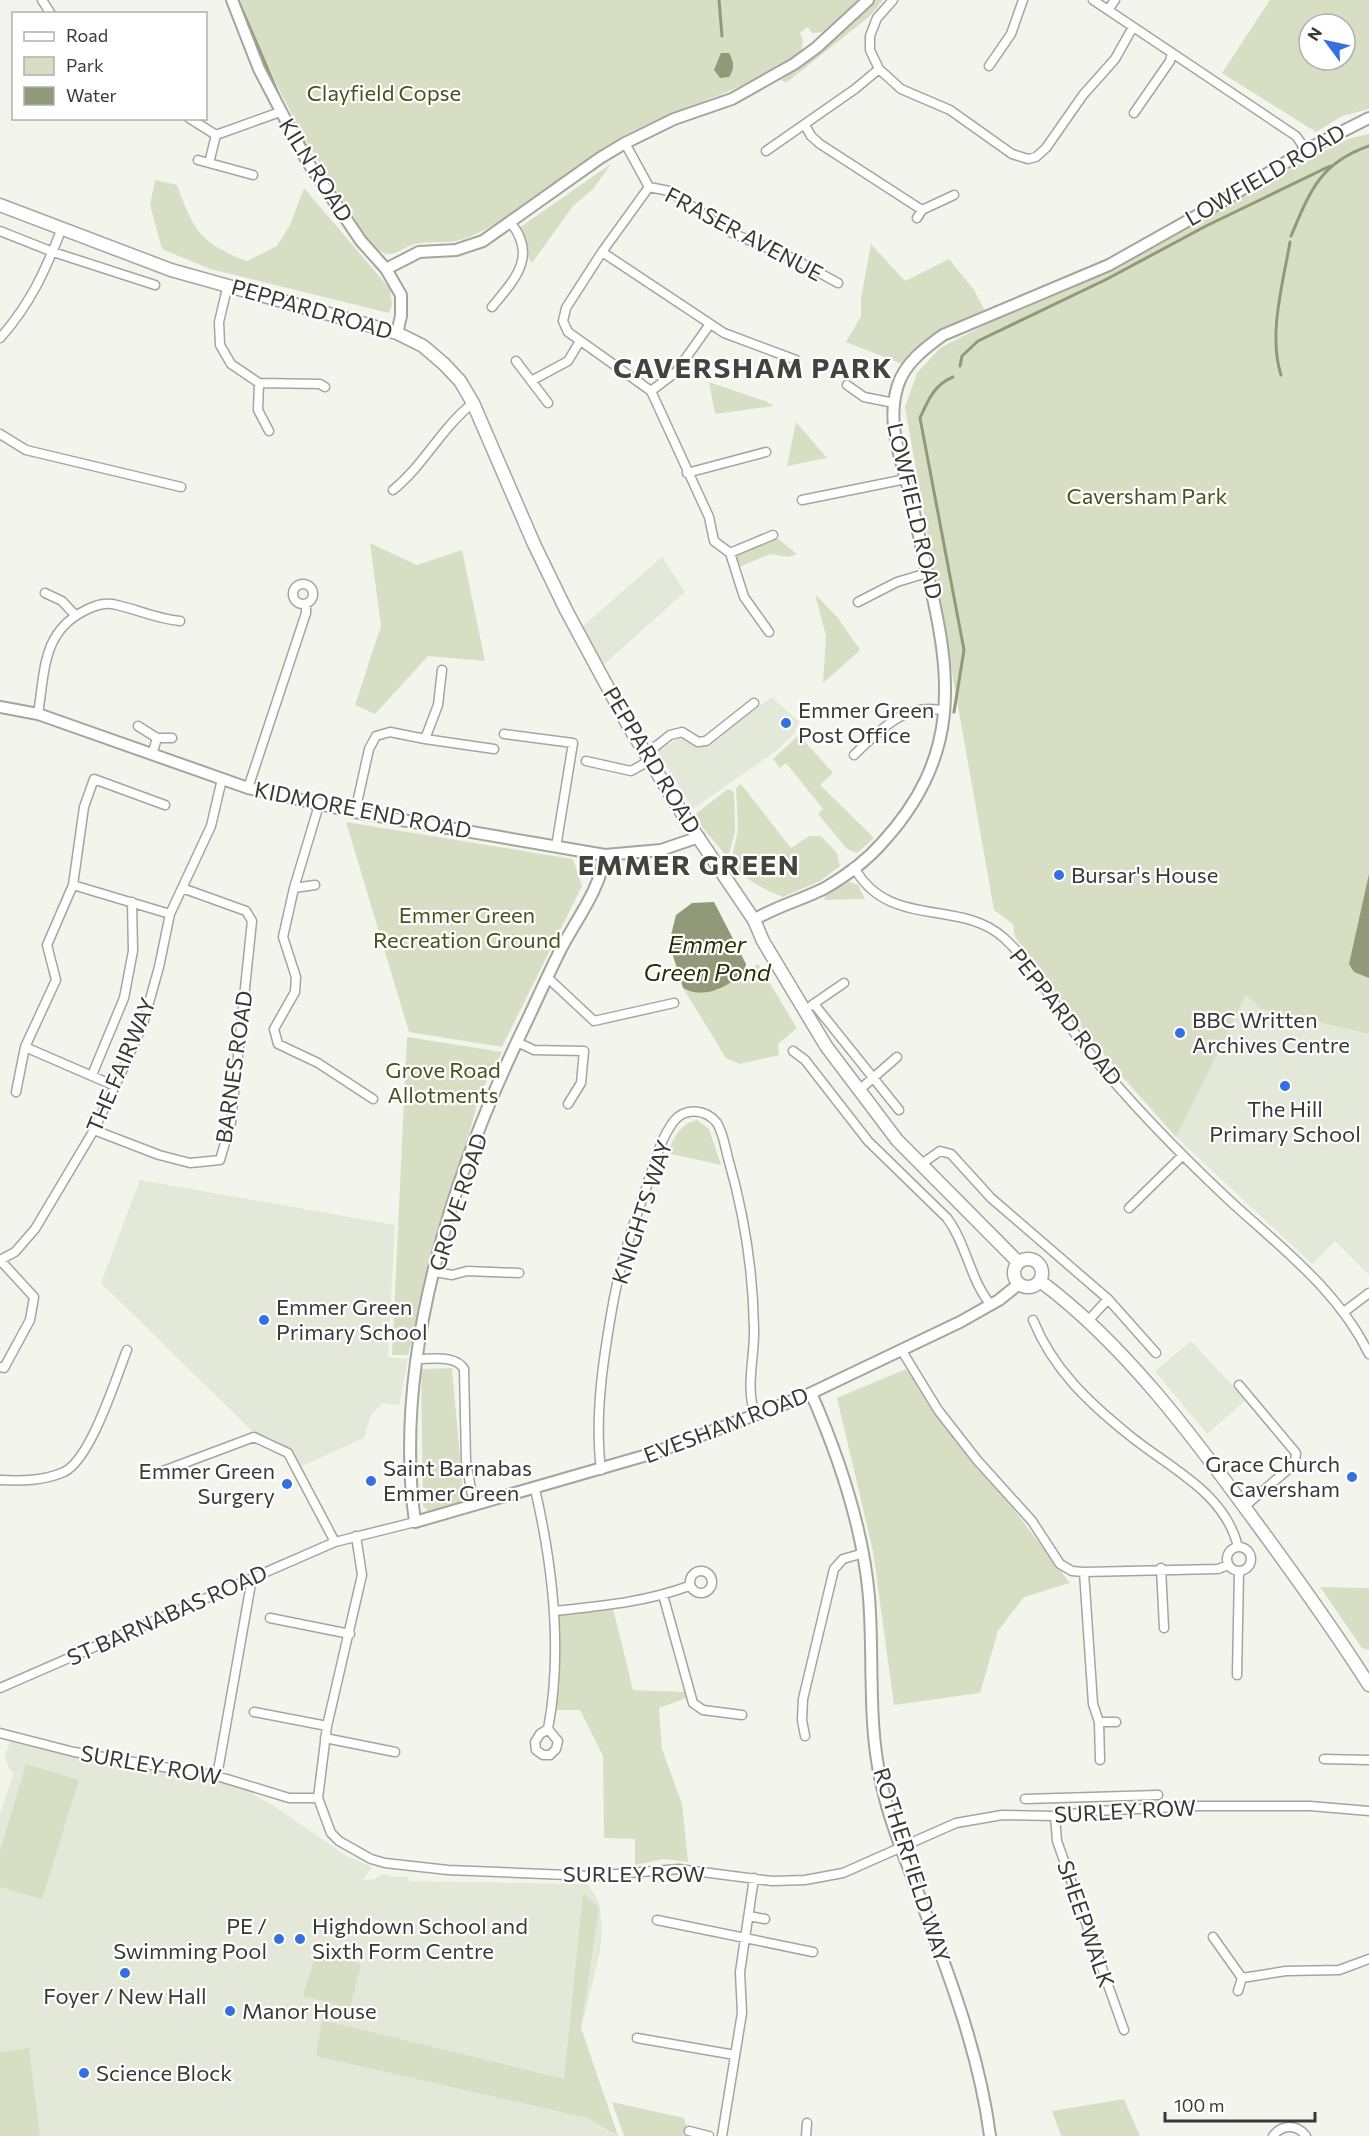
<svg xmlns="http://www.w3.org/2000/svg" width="1369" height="2136" viewBox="0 0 1369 2136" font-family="Commissioner,sans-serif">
	<rect width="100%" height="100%" fill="#f3f5ec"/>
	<path fill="#e4e8d8" d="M662 557 685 592 602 666 583 626Z
		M772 697 799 722 794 734 776 751 693 809 658 752 681 736 707 743Z
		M1196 930 1261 1009 1369 1034V1275L1335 1241 1312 1264 1176 1137 1118 1073Z
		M140 1180 395 1225 388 1357 408 1359 399 1405 382 1403 371 1415 364 1438 302 1466 289 1448 269 1437 256 1435 101 1283Z
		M1191 1341 1246 1400 1207 1434 1155 1371Z
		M10 1742 229 1781 271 1804 345 1855 372 1867 363 1880 374 1879 384 1874 393 1877H408L409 1881 588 1884 599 1901 602 1927 600 1952 581 2028 618 2136H0V1813L14 1773 9 1769 5 1756Z"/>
	<path fill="#d8dec3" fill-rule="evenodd" d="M240 0H861L825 32 812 33 808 27 800 33 803 40 801 52C744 94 681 104 621 137 568 167 525 214 469 237 452 245 433 240 415 244 404 246 394 259 382 252 369 246 359 224 351 213 304 142 271 79 240 0Z
		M873 0H883L870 16 786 83 781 80 818 53Z
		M1270 0H1369V109L1342 116 1316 132 1222 73ZM1309 24H1345V60H1309Z
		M1369 134V1034L1261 1009 1246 995 1176 1137 1088 1036 1015 937 1013 924 994 910 905 407 917 373 940 348 1348 139Z
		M611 164 593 189 573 206 532 263 524 252 516 230Z
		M155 180 177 185C193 230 201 244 247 261L277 246 290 225 304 188 390 289 392 305 389 313 210 269 162 249 150 205Z
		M871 244 905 281 949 259 974 290 988 316 943 335 907 366 846 342 861 316V298Z
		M709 382 765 401 774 406 715 414Z
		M796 422 827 458 787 466Z
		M773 535 797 554 789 557 770 554 735 569 730 553Z
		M370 543 417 565 462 550 485 661 428 656 375 714 355 705 381 626Z
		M815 594 837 617 859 648V651L823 683 826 636Z
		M799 735 833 773 820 785 874 838 857 853 847 849 818 814 823 809 786 763 780 768 773 759Z
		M741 784 791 848 809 836H821L837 853 840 866 820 881 783 897C765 890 743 879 731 862L738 829 736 788Z
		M728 789 734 792 735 831 728 858 693 816Z
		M346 822 573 859 582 886 502 1047 409 1032Z
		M849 882 858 885 865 899 824 900 826 894Z
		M758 964 797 1028 778 1044 779 1055 740 1064 726 1058 683 988C710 1003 736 979 758 964Z
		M407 1037 502 1052 480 1094 408 1355H392Z
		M697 1120 709 1129 721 1165 667 1153C674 1139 679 1124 697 1120Z
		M452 1368 464 1502 429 1512 423 1506 421 1369Z
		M906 1369 1070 1583 1024 1597 998 1631 980 1693 894 1705 873 1551 837 1398Z
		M1320 1587 1369 1588V1650L1362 1648Z
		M612 1604 633 1690 685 1692 686 1698 659 1708 662 1749 682 1804 688 1862 664 1859 635 1865V1839L604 1838 603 1756 580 1710H552L555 1611Z
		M26 1764 79 1780 42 1899 0 1887V1851Z
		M583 1893 599 1908 581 2028 618 2136 588 2118 316 2056 322 2020 564 2079Z
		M317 1950 361 1964 350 2008 303 1996Z
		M29 2048 40 2136H0V2052Z
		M1124 2099 1140 2136H1061L1052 2111Z
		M612 2102 684 2118 688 2136H624Z"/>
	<path fill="#929979" d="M721 53H729C734 62 735 68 729 77L720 78 714 70Z
		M1369 874V978L1354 972 1349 964Z
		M714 902 746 964 744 974C725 987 705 1000 683 988L669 943 676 915 692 903Z"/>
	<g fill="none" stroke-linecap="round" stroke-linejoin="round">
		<path stroke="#929979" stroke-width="3" d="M238 0 280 98
			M719 0 722 36
			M293 122 309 152
			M1291 236C1310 191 1320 163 1369 146
			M960 366 962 356 978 341 1107 279 1206 226 1330 166
			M1281 375C1268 335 1283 283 1290 242
			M953 377C935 384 928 400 920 418L964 650 954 712"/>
		<g stroke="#a4a69e" stroke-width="11">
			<path id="minor" d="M42 0 51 14
				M893 0 877 18 870 36V50L879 69 901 89 950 110 1012 154 1028 159 1036 157 1046 148 1083 95 1115 59 1133 27
				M1093 0 1296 136 1306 150
				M1108 10 1115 0
				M989 66 1011 34 1023 0
				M1134 113 1170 61 1172 53
				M189 118 216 135
				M805 125 811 136 820 144 922 210
				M625 143 649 187 602 252 566 308 563 321 568 332 651 391 709 517 714 541 730 553 773 535
				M766 151 855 89 879 69
				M198 160 209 163 216 135 280 112
				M209 163 253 175
				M649 187 669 191 732 233 794 259 838 283
				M917 218 922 210 954 195
				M0 231 53 252 155 285
				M602 252 724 333 796 360
				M228 284 219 322 220 345 231 364 259 383 320 384 325 387
				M492 307C514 280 538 257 511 223
				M0 338C30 305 46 269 62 228
				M516 361 548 403
				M531 381 568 361 580 341
				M259 383 258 410 269 431
				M847 385 864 397 894 403
				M651 391 676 372 710 324
				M0 434 26 450 181 487
				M687 473 766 452
				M393 490C425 464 441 428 473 403
				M802 500 906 479
				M730 553 744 597 769 632
				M293 594a10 10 0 1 1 20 0a10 10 0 1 1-20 0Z
				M45 593 62 601 75 615
				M858 602 897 582 927 573
				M38 714C45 671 42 631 86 610 96 605 105 602 117 605 139 610 157 619 180 621
				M138 726 157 738
				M504 734 573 743 556 847
				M425 739 494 749
				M152 755 157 738H172
				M645 755 670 735 682 732 698 742 706 741 754 703
				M854 755C880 730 906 701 945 711
				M586 761 631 771 649 761
				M248 788 306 613V604
				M319 805 294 888 283 937 296 977 295 992 274 1029 278 1044 318 1063 373 1099
				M355 812 369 749 376 736 390 732 425 739 438 705 442 670
				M854 867C888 930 960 898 1004 938 1039 970 1059 1015 1088 1051 1131 1104 1180 1154 1229 1200 1280 1247 1338 1290 1369 1354
				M73 885 170 914
				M294 888 315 885
				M548 978 594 1021 674 1003
				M814 1004 899 1110
				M812 1005 844 983
				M517 1042 534 1050 584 1051 581 1083 568 1104
				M793 1051 805 1060 868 1141 947 1218C967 1245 970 1280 991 1305
				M92 1075 124 998 133 951 132 902
				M115 1086 25 1047 56 980 47 945 73 885 84 807 94 779 165 805
				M858 1091 897 1057
				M16 1092 25 1047
				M94 1130 159 1155 190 1163 220 1160 231 1122 252 921 246 911 182 888
				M920 1165 940 1151 951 1154 991 1198 1108 1299 1156 1353
				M1129 1208 1182 1156
				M0 1260 15 1252 35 1229 94 1130 121 1073 143 1024 159 967 170 914 211 826 222 779
				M0 1260 34 1297 30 1320 4 1368 0 1367
				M435 1272 452 1275 467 1271 519 1273
				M1344 1312 1369 1293
				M1033 1320C1053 1369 1088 1402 1129 1435 1169 1468 1225 1492 1238 1547
				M1088 1321 1108 1299
				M902 1351 938 1410 977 1460 1032 1521 1060 1564 1072 1571 1084 1572 1218 1569 1228 1565
				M418 1359C433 1359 456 1355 464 1369L466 1461 474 1506
				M1239 1385 1296 1453 1295 1461 1291 1467 1245 1506
				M601 1470C594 1414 604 1353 614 1298 622 1258 635 1218 649 1180 655 1161 661 1138 674 1121 685 1107 706 1109 717 1123 723 1133 725 1146 728 1158 744 1213 753 1271 754 1328 755 1356 745 1387 755 1414
				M155 1474 254 1437 288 1453 335 1542
				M0 1480C22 1481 43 1481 64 1472 91 1459 116 1378 127 1350
				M535 1489C553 1567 563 1650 548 1729
				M356 1536 362 1575 327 1726 318 1798 331 1833 339 1841 371 1859 385 1863 448 1870 591 1876 679 1869 772 1881 805 1880 843 1873 956 1823 1002 1815 1055 1816 1095 1811 1200 1806H1310L1369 1811
				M1227 1559a12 12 0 1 1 24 0a12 12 0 1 1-24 0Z
				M1161 1568 1164 1628
				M690 1582a11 11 0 1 1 22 0a11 11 0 1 1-22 0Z
				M1084 1572 1093 1704 1099 1722 1100 1760
				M663 1595 693 1703 703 1710 742 1715
				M555 1611C601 1606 646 1602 689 1586
				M270 1618 350 1634
				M1237 1675 1239 1571
				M0 1688 335 1542 415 1522
				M254 1712 327 1726
				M1099 1722H1116
				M548 1729 558 1741 556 1749 550 1755H543L536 1750 535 1742 540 1734Z
				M0 1733 74 1752 217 1776 289 1798H318
				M805 1736 802 1720 803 1699 834 1569 843 1559 864 1553
				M325 1738 395 1752
				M1324 1759 1369 1760
				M217 1776 252 1578
				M1025 1799 1158 1795
				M1055 1816 1057 1841 1124 2030
				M749 1916 765 1919
				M657 1920 813 1952
				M1213 1937 1242 1978 1286 1971 1339 1970 1369 1959
				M1238 1991 1242 1978
				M637 2038 735 2055
				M689 2131 709 2136
				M722 2136 742 2013 740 1972 754 1878
				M806 2136 807 2123
				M1273 2136C1282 2124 1297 2124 1306 2136"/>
		</g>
		<g stroke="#a4a69e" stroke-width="14">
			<path id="tertiary" d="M232 0 259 69 307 161 361 241 386 269 401 295V316L397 333
				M386 269 419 252 456 250 483 241 600 158 625 143 674 119 732 99 794 64 816 48 868 0
				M0 707 38 714 248 788 355 812 605 855 661 850 699 837
				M605 855C600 888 579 916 563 945 549 972 537 1000 524 1027 453 1173 392 1358 415 1522L654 1453 805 1396 960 1322 999 1300 1019 1284
				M754 920C776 906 802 900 825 888 844 877 867 860 882 843 960 758 953 680 928 576 921 548 916 519 909 491 900 455 886 422 898 385 905 363 925 348 943 335L1109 265 1221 202 1306 150 1369 118
				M811 1393C839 1457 863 1527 869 1597 874 1660 867 1724 882 1786 891 1827 909 1867 923 1906 951 1980 980 2057 990 2136"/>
		</g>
		<g stroke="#a4a69e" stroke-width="15">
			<path id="secondary" d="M0 205 171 270 397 333 423 346 444 364 460 381 473 403 534 544 566 610 628 725 685 818 754 920 763 941 826 1046 897 1140 1018 1262
				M1014 1273a14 14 0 1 1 28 0a14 14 0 1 1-28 0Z
				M1040 1281C1125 1344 1195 1439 1257 1524 1296 1577 1334 1630 1369 1685"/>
		</g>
		<use href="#minor" stroke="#fff" stroke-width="8"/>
		<use href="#tertiary" stroke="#fff" stroke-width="10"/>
		<use href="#secondary" stroke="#fff" stroke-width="12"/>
	</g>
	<g fill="#366fde" stroke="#fff" stroke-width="2">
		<circle cx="786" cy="723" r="6"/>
		<circle cx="1059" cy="875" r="6"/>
		<circle cx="1180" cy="1033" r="6"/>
		<circle cx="1285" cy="1086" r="6"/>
		<circle cx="264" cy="1320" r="6"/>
		<circle cx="1352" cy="1477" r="6"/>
		<circle cx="371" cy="1481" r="6"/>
		<circle cx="287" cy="1484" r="6"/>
		<circle cx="279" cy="1939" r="6"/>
		<circle cx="300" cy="1939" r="6"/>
		<circle cx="125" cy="1973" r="6"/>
		<circle cx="230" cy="2011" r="6"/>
		<circle cx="84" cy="2073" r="6"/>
	</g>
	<g text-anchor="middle" stroke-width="4.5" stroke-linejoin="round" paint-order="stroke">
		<g font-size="22" fill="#49511d" stroke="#fff">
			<text x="384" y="101">Clayfield Copse</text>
			<text x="1147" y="504">Caversham Park</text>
			<text x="467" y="923">Emmer Green<tspan x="467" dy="25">Recreation Ground</tspan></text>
			<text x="443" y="1078">Grove Road<tspan x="443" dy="25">Allotments</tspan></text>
		</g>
		<g font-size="22" fill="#393a37" stroke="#fff">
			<text transform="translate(316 170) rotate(58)" y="8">KILN ROAD</text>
			<text transform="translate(1265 175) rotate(-30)" y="8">LOWFIELD ROAD</text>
			<text transform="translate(744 234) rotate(28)" y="8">FRASER AVENUE</text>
			<text transform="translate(312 309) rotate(16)" y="8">PEPPARD ROAD</text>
			<text transform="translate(915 511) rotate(77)" y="8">LOWFIELD ROAD</text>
			<text transform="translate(652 760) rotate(59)" y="8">PEPPARD ROAD</text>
			<text transform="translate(363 810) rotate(11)" y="8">KIDMORE END ROAD</text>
			<text transform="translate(1066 1017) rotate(52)" y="8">PEPPARD ROAD</text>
			<text transform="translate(121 1065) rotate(-67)" y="8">THE FAIRWAY</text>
			<text transform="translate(234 1067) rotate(-82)" y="8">BARNES ROAD</text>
			<text transform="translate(458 1202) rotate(-72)" y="8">GROVE ROAD</text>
			<text transform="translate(642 1212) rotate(-72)" y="8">KNIGHTS WAY</text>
			<text transform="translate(726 1425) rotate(-21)" y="8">EVESHAM ROAD</text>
			<text transform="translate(167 1615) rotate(-24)" y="8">ST BARNABAS ROAD</text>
			<text transform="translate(151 1765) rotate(10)" y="8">SURLEY ROW</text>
			<text transform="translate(1125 1811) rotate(-3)" y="8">SURLEY ROW</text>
			<text transform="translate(912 1865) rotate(72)" y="8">ROTHERFIELD WAY</text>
			<text x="634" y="1882">SURLEY ROW</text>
			<text transform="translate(1086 1924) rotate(71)" y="8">SHEEPWALK</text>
		</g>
		<g font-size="22" fill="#393a37" stroke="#fff" text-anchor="start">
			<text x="798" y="718">Emmer Green<tspan x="798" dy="25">Post Office</tspan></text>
			<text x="1071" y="883">Bursar's House</text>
			<text x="1192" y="1028">BBC Written<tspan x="1192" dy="25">Archives Centre</tspan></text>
			<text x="1285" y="1117" text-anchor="middle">The Hill<tspan x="1285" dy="25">Primary School</tspan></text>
			<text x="276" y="1315">Emmer Green<tspan x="276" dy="25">Primary School</tspan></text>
			<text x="1340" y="1472" text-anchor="end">Grace Church<tspan x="1340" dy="25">Caversham</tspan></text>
			<text x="383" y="1476">Saint Barnabas<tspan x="383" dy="25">Emmer Green</tspan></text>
			<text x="275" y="1479" text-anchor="end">Emmer Green<tspan x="275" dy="25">Surgery</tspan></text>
			<text x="267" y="1934" text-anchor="end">PE /<tspan x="267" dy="25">Swimming Pool</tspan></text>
			<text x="312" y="1934">Highdown School and<tspan x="312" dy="25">Sixth Form Centre</tspan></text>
			<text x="125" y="2004" text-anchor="middle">Foyer / New Hall</text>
			<text x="242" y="2019">Manor House</text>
			<text x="96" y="2081">Science Block</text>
		</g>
		<g font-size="24" font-style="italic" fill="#292f06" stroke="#fff">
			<text x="707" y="953">Emmer<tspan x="707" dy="28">Green Pond</tspan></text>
		</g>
		<g font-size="28" font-weight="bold" letter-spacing="1.5" fill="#42443d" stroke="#fff">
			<text x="753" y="378">CAVERSHAM PARK</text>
			<text x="689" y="875">EMMER GREEN</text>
		</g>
	</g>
	<rect x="12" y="12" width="195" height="108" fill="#ffffff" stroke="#b0b0af" stroke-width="1.5"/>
	<rect x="24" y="32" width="30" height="9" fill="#ffffff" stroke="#b0b0af" stroke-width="1.5"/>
	<text x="66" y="42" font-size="18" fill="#393a37">Road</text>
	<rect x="24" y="57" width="30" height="18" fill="#d8dec3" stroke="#b0b0af" stroke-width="1.5"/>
	<text x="66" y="72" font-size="18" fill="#393a37">Park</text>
	<rect x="24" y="87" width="30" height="18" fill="#929979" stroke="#b0b0af" stroke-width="1.5"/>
	<text x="66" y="102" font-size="18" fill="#393a37">Water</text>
	<g transform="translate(1327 42) rotate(303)"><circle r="28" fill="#ffffff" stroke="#b0b0af" stroke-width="1.5"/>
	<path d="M0-4.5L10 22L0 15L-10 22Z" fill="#366fde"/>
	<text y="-9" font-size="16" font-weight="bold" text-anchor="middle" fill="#393a37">N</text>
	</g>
	<path d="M1165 2112v9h150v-9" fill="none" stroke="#393a37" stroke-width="3"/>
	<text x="1174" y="2112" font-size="18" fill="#393a37" stroke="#ffffff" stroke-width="4.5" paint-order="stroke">100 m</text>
</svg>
